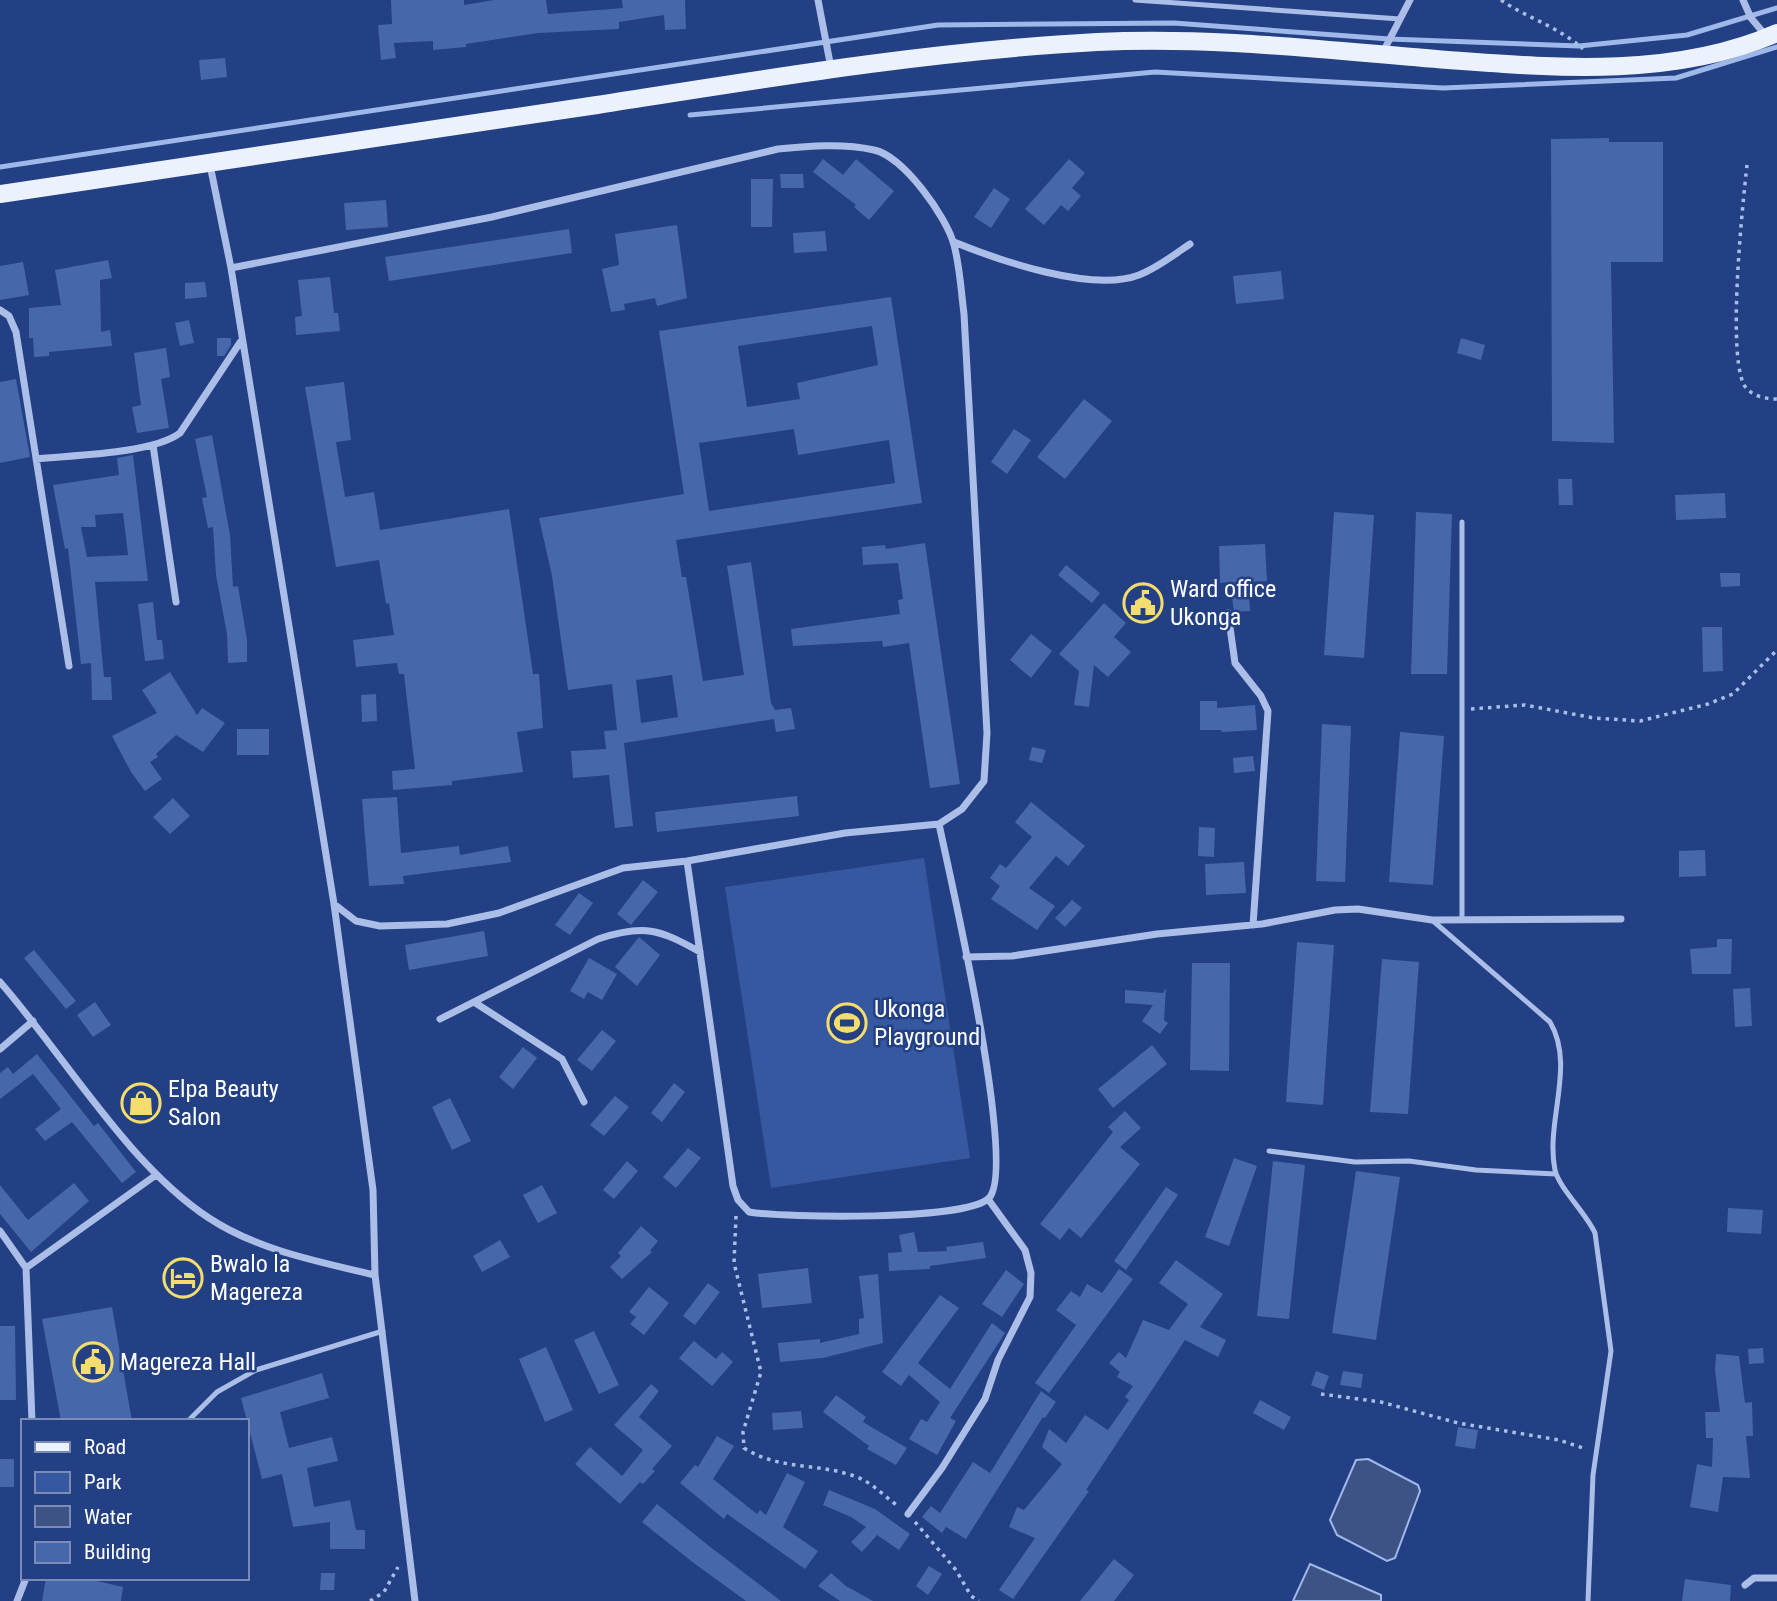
<svg xmlns="http://www.w3.org/2000/svg" width="1777" height="1601" viewBox="0 0 1777 1601" font-family="'Roboto Condensed',sans-serif">
	<rect width="100%" height="100%" fill="#224083"/>
	<path fill="#3658a0" d="M924 858 970 1158 771 1188 725 887Z"/>
	<path fill="#3d5385" stroke="#9eb8e9" stroke-width="2" d="M1368 1459 1418 1485 1420 1491 1395 1558 1387 1561 1337 1535 1330 1520 1356 1460Z
		M1310 1564 1381 1595V1601H1293Z"/>
	<g fill="none" stroke-linecap="round" stroke-linejoin="round">
		<path stroke="#9eb8e9" stroke-width="5" d="M690 115 1155 72 1443 88 1676 78 1777 47
			M0 167 938 25 1174 23 1389 39 1579 46 1687 35 1777 8"/>
	</g>
	<path fill="#4667aa" fill-rule="evenodd" d="M391 0H464V5L494 0H546L548 14 623 8 622 0H685L686 29 665 30 664 15 619 22V29L538 33 466 44V47L433 50V41L394 43 396 58 381 60 378 25 392 24Z
		M225 58 227 77 201 80 199 60Z
		M1609 138V142H1663V262H1611L1614 443 1552 441 1551 139Z
		M823 159 843 175 856 159 894 191 869 220 854 207 856 205 813 172Z
		M1069 159 1085 173 1072 188 1081 196 1068 211 1061 205 1044 225 1025 209Z
		M780 174H803L804 188H781Z
		M751 179H773L772 227H751Z
		M994 188 1010 199 991 228 974 217Z
		M386 200 388 227 346 230 344 203Z
		M677 225 687 298 657 306 655 298 624 304 625 310 611 312 602 269 619 265 615 234Z
		M569 229 572 253 389 281 385 257Z
		M825 231 827 251 794 253 793 233Z
		M108 260 112 278 100 280 101 332 110 330 112 346 49 352V356L34 357 33 338H29V308L61 305 55 270Z
		M23 262 29 295 0 300V266Z
		M1281 271 1284 299 1236 304 1233 276Z
		M330 277 334 313H338L340 331 296 335 295 317 302 316 298 280Z
		M205 282 207 297 185 299V283Z
		M891 297 922 503 676 540 682 577H686L703 681 744 675 727 566 751 562 771 703 775 710 791 708 795 729 776 732 774 719 624 743 633 826 615 828 609 775 573 778 571 751 606 749 604 731 617 730 612 684 568 690 552 576 539 518 684 494 659 331ZM872 326 878 365 797 383 800 399 747 407 738 346ZM794 429 798 455 889 440 895 483 709 511 699 443ZM672 675 678 717 641 723 636 680Z
		M189 320 194 343 180 346 175 323Z
		M217 338H231V345L224 356H217Z
		M1461 338 1485 345 1481 360 1457 353Z
		M166 348 170 377 161 379 169 428 137 433 132 407 141 405 134 353Z
		M16 379 30 457 0 463V382Z
		M344 382 351 440 336 442 345 497 374 492 380 530 509 509 533 674H539L543 728 517 732 523 772 452 781V785L393 790 392 771 415 769 404 674H399L397 663 356 667 353 640 394 635 389 603 386 604 379 560 336 567 305 387Z
		M1084 399 1112 421 1065 479 1037 457Z
		M1014 429 1031 440 1007 474 991 462Z
		M212 435 230 535 233 587 238 586 247 640V662L228 663 227 634 216 575 213 527 208 528 202 498 207 497 195 439Z
		M133 455 148 581 95 582 104 677H111L112 700H92L91 663 81 664 68 548 65 549 53 485 119 475 117 458ZM123 513 128 555 87 557 81 527H96L95 515Z
		M1558 479H1572L1573 505H1559Z
		M1725 493 1726 518 1676 520 1675 495Z
		M1334 512 1374 515 1364 658 1324 655Z
		M1416 512 1452 514 1447 674H1411Z
		M925 543 960 784 930 788 909 643 883 647 882 641 793 646 791 629 900 614 898 600 903 599 898 563 863 565 862 547 885 545 886 549Z
		M1265 544 1267 581 1248 582 1250 611 1234 612 1230 582 1220 583 1219 546Z
		M1066 565 1100 593 1092 603 1058 575Z
		M1720 573H1740V586L1721 587Z
		M153 602 157 640H162L164 659 145 661 138 604Z
		M1104 603 1126 623 1114 637 1131 652 1108 677 1094 665 1089 707 1074 705 1079 671 1059 654Z
		M1702 627H1722L1723 671 1703 672Z
		M1031 634 1052 651 1031 678 1010 660Z
		M170 672 197 715 202 708 225 723 203 752 176 735 156 754 158 757 150 762 162 779 145 791 131 772 112 736 157 713 142 690Z
		M376 694 377 721 362 722 361 695Z
		M1200 701H1217V708L1255 705 1257 730 1222 732 1221 730H1200Z
		M1322 724 1351 726 1345 882 1316 881Z
		M237 729H269V755H237Z
		M1400 732 1444 736 1433 885 1389 882Z
		M1032 747 1046 750 1042 763 1029 760Z
		M1253 756 1255 771 1234 773 1233 758Z
		M797 796 799 816 657 832 655 812Z
		M397 797 401 853 459 846 460 855 508 846 511 862 403 876 404 884 369 886 362 799Z
		M173 798 190 816 170 834 153 817Z
		M1031 802 1085 846 1068 866 1056 856 1029 888 1055 906 1037 930 991 899 1000 886 990 878 1000 864 1006 868 1032 837 1015 822Z
		M1199 827 1215 828 1214 857 1198 856Z
		M1705 850 1706 876 1679 877V851Z
		M1244 862 1246 893 1206 895 1205 864Z
		M643 880 658 892 631 925 617 914Z
		M579 893 593 903 570 935 555 925Z
		M1072 900 1082 908 1065 927 1055 918Z
		M484 931 488 956 409 970 405 945Z
		M639 937 660 955 637 986 615 967Z
		M1717 939H1732L1731 974H1692L1690 949 1717 947Z
		M1297 942 1334 945 1323 1105 1286 1102Z
		M34 950 76 1001 66 1009 24 958Z
		M589 958 617 974 602 1000 588 992 584 999 570 991Z
		M1382 959 1419 962 1408 1114 1370 1112Z
		M1192 963H1230L1229 1071 1190 1070Z
		M1166 988 1164 1020 1168 1023 1160 1034 1142 1021 1153 1005 1125 1003V990L1163 993Z
		M1750 988 1752 1026 1735 1027 1733 989Z
		M95 1002 111 1025 93 1037 77 1015Z
		M602 1030 616 1041 592 1071 577 1060Z
		M1152 1045 1167 1064 1113 1108 1098 1089Z
		M523 1047 537 1058 513 1089 499 1077Z
		M37 1054 94 1126 98 1123 136 1172 122 1183 72 1122 45 1141 35 1129 61 1109 33 1074 0 1099V1073L8 1067 13 1074Z
		M674 1083 685 1092 662 1122 651 1113Z
		M615 1096 629 1107 604 1136 590 1125Z
		M450 1098 471 1141 452 1150 432 1107Z
		M1125 1111 1141 1128 1120 1147 1140 1164 1081 1238 1069 1228 1060 1240 1040 1224 1113 1132 1108 1127Z
		M688 1148 701 1158 676 1188 663 1177Z
		M1234 1158 1257 1166 1229 1246 1205 1237Z
		M627 1161 638 1171 614 1199 603 1190Z
		M1273 1161 1305 1165 1289 1319 1257 1316Z
		M1356 1171 1400 1177 1376 1340 1332 1333Z
		M74 1183 89 1201 31 1252 0 1214V1185L28 1220Z
		M542 1185 557 1213 538 1223 523 1195Z
		M1166 1187 1178 1195 1126 1270 1114 1261Z
		M1728 1208 1763 1210 1761 1234 1727 1232Z
		M641 1226 658 1241 650 1251 652 1252 622 1279 610 1267 621 1256 618 1253Z
		M914 1232 918 1252 947 1251 946 1247 983 1242 986 1258 930 1266V1269L889 1271 888 1253 902 1252 899 1235Z
		M500 1240 510 1257 482 1272 473 1256Z
		M1176 1260 1223 1294 1200 1327 1226 1340 1218 1357 1185 1340 1086 1490 1089 1491 1013 1599 999 1590 1035 1538 1009 1527 1017 1507 1024 1510 1062 1464 1042 1447 1049 1429 1066 1443 1085 1415 1108 1430 1129 1400 1125 1397 1133 1386 1117 1377 1120 1372 1109 1363 1119 1352 1126 1358 1143 1320 1169 1330 1188 1304 1159 1283Z
		M177 1268H194V1296L176 1295Z
		M808 1268 812 1303 762 1308 758 1274Z
		M1119 1269 1133 1279 1049 1393 1035 1383 1076 1325 1056 1310 1071 1291 1080 1297 1087 1284 1102 1293Z
		M1006 1270 1024 1284 1002 1317 982 1304Z
		M878 1274 883 1343 823 1358 780 1362 778 1343 820 1339V1343L859 1334V1319L864 1318 859 1276Z
		M708 1283 720 1292 695 1325 683 1316Z
		M649 1287 669 1303 644 1335 630 1324 636 1317 629 1312Z
		M940 1295 959 1308 918 1363 950 1389 992 1323 1005 1333 950 1418 956 1421 937 1455 909 1439 921 1419 927 1422 940 1402 909 1375 901 1386 882 1372Z
		M112 1307 132 1421H61L42 1319Z
		M0 1326H15L16 1400H0Z
		M594 1331 619 1385 599 1394 574 1340Z
		M694 1341 716 1359 722 1352 733 1362 712 1386 679 1358Z
		M546 1347 573 1410 545 1422 519 1359Z
		M1763 1348 1764 1363 1749 1364 1748 1349Z
		M1716 1354 1739 1356 1745 1403 1752 1402 1753 1436H1746L1750 1478 1723 1477 1718 1512 1690 1507 1697 1464 1712 1467 1713 1438H1706L1705 1412H1720L1715 1370Z
		M1316 1371 1329 1376 1324 1390 1311 1385Z
		M1343 1371 1363 1374 1361 1388 1340 1385Z
		M322 1373 329 1398 280 1412 289 1448 332 1437 338 1461 307 1468 314 1507 350 1500 356 1530H365V1549H330V1522L293 1527 282 1474 262 1479 241 1398Z
		M651 1384 659 1391 639 1417 672 1446 652 1469 655 1471 643 1484 640 1482 620 1504 575 1464 590 1447 622 1476 643 1450 614 1425Z
		M1041 1391 1056 1402 1045 1418 1043 1417 966 1539 946 1527 942 1533 922 1517 931 1506 940 1513 973 1462 990 1473Z
		M836 1395 866 1417 863 1422 907 1448 896 1465 867 1449 869 1446 823 1412Z
		M1260 1400 1291 1417 1284 1430 1253 1413Z
		M801 1411 803 1428 773 1430 772 1413Z
		M1458 1427 1478 1430 1475 1449 1455 1446Z
		M717 1436 734 1446 713 1479 757 1514 760 1510 766 1515 787 1473 805 1482 783 1527 818 1551 805 1569 727 1514 724 1519 680 1483 695 1465 698 1467Z
		M0 1459H14V1487H0Z
		M829 1490 875 1509 910 1534 899 1550 877 1535 862 1552 851 1542 866 1527 851 1517 823 1505Z
		M657 1504 709 1546 781 1601H746L695 1564 642 1522Z
		M1114 1559 1134 1575 1114 1601H1080Z
		M929 1566 942 1574 928 1595 916 1586Z
		M321 1573H335L334 1590H320Z
		M831 1573 846 1586 873 1601H840L818 1586Z
		M46 1578H84L123 1587 121 1601H42Z
		M1685 1579 1731 1585 1730 1601H1682Z"/>
	<g fill="none" stroke-linecap="round" stroke-linejoin="round">
		<path stroke="#aabee8" stroke-width="3.5" stroke-dasharray="3.5 5" stroke-linecap="butt" d="M1501 0C1527 18 1559 27 1583 49
			M1747 165C1743 202 1725 367 1747 389 1755 397 1767 399 1777 399
			M1471 709 1525 705 1594 718 1640 721 1708 704 1733 694 1777 650
			M736 1216 734 1263 761 1372 743 1432 744 1448C778 1470 818 1463 854 1476 872 1482 884 1496 899 1507
			M1321 1394 1381 1402 1458 1423 1559 1440 1586 1449
			M915 1522 956 1570 971 1596 979 1601
			M370 1601 384 1592 398 1567"/>
		<path stroke="#aabee8" stroke-width="5" d="M1135 0 1400 19
			M1462 522V919
			M1432 920 1550 1022C1576 1066 1545 1122 1555 1170 1559 1188 1586 1213 1595 1233L1611 1351 1593 1475 1588 1601
			M1269 1151 1355 1162 1409 1161 1476 1170 1556 1174
			M188 1421 217 1392 256 1370 383 1331"/>
		<path stroke="#aabee8" stroke-width="7" d="M818 0 831 68
			M1743 0 1751 18 1767 37
			M1382 54 1410 0
			M210 165 231 268 334 904 363 1117 373 1190 375 1275 415 1601
			M954 242C998 260 1092 293 1139 275 1157 268 1174 255 1190 244
			M231 268 492 217 778 149C808 146 843 143 874 150 903 156 947 217 954 245 960 267 961 291 964 314L987 733 984 781 962 809 939 824 845 833 687 861 623 868 499 913 447 924 380 926 356 921 334 904
			M0 310 9 316 16 332 69 666
			M153 445 176 602
			M36 459C72 455 152 454 180 433L241 341
			M1228 613 1235 663 1261 696 1268 711 1253 925
			M687 861 733 1186 738 1200 749 1212C785 1218 967 1221 989 1198 1018 1167 950 877 939 824
			M966 957 1012 956 1157 934 1262 924 1335 910 1358 909 1432 920 1621 919
			M0 982C64 1055 128 1165 209 1218 257 1250 320 1262 375 1275
			M474 1002 562 1059 584 1102
			M440 1019 598 939C644 924 659 929 700 952
			M0 1049 33 1021
			M0 1231 26 1268 32 1421
			M26 1268 156 1175
			M908 1514 942 1468 985 1399 998 1360 1030 1297 1031 1273 1025 1250 988 1199
			M1745 1585 1754 1578H1777
			M17 1601 26 1578"/>
		<path stroke="#ecf1fe" stroke-width="18" d="M0 194C199 166 398 136 597 105 763 79 929 51 1097 42 1214 36 1332 51 1448 60 1556 68 1675 78 1777 33"/>
	</g>
	<defs>
		<g id="civic-ring" transform="scale(2.0125)"><circle r="9.5" fill="#224083" stroke="#f4dd6c" stroke-width="1.5"/><path d="M-.6-6.5H3V-4.5H.6V-3L4-1V1h2V6H-6V1h2V-1L-.6-3ZM-1.2 2.5V6h2.4V2.5Z" fill="#f4dd6c"/></g>
		<g id="stadium-ring" transform="scale(2.0125)"><circle r="9.5" fill="#224083" stroke="#f4dd6c" stroke-width="1.5"/><path d="M0-5a6.5 5 0 1 0 0 10a6.5 5 0 1 0 0-10ZM-3.5-1.8h7v3.6h-7Z" fill="#f4dd6c"/></g>
		<g id="shop-ring" transform="scale(2.0125)"><circle r="9.5" fill="#224083" stroke="#f4dd6c" stroke-width="1.5"/><path d="M-5-2.5h2.3a2.7 3.5 0 0 1 5.4 0H5L5.5 6h-11ZM-1.5-2.5h3a1.5 2.3 0 0 0-3 0Z" fill="#f4dd6c"/></g>
		<g id="hotel-ring" transform="scale(2.0125)"><circle r="9.5" fill="#224083" stroke="#f4dd6c" stroke-width="1.5"/><path d="M-6-4.5h1.5V1H6V5H4.5V3h-9V5H-6ZM-4 0a1.8 1.8 0 1 1 3.6 0ZM.5 0V-2.5h3Q6-2.5 6 0Z" fill="#f4dd6c"/></g>
	</defs>
	<g fill-rule="evenodd">
		<use href="#civic-ring" x="1143" y="603"/>
		<use href="#stadium-ring" x="847" y="1023"/>
		<use href="#shop-ring" x="141" y="1103"/>
		<use href="#hotel-ring" x="183" y="1278"/>
		<use href="#civic-ring" x="93" y="1362"/>
	</g>
	<g text-anchor="middle" stroke-width="5" stroke-linejoin="round" paint-order="stroke">
		<g font-size="24" fill="#fff" stroke="#224083" text-anchor="start">
			<text x="1170" y="597">Ward office<tspan x="1170" dy="28">Ukonga</tspan></text>
			<text x="874" y="1017">Ukonga<tspan x="874" dy="28">Playground</tspan></text>
			<text x="168" y="1097">Elpa Beauty<tspan x="168" dy="28">Salon</tspan></text>
			<text x="210" y="1272">Bwalo la<tspan x="210" dy="28">Magereza</tspan></text>
			<text x="120" y="1370">Magereza Hall</text>
		</g>
	</g>
	<rect x="21" y="1419" width="228" height="161" fill="#224083" stroke="#7a8cb5" stroke-width="2"/>
	<rect x="35" y="1442" width="35" height="10" fill="#ecf1fe" stroke="#7a8cb5" stroke-width="2"/>
	<text x="84" y="1454" font-size="21" fill="#ffffff">Road</text>
	<rect x="35" y="1472" width="35" height="21" fill="#3658a0" stroke="#7a8cb5" stroke-width="2"/>
	<text x="84" y="1489" font-size="21" fill="#ffffff">Park</text>
	<rect x="35" y="1506" width="35" height="21" fill="#3d5385" stroke="#7a8cb5" stroke-width="2"/>
	<text x="84" y="1524" font-size="21" fill="#ffffff">Water</text>
	<rect x="35" y="1542" width="35" height="21" fill="#4667aa" stroke="#7a8cb5" stroke-width="2"/>
	<text x="84" y="1559" font-size="21" fill="#ffffff">Building</text>
</svg>
